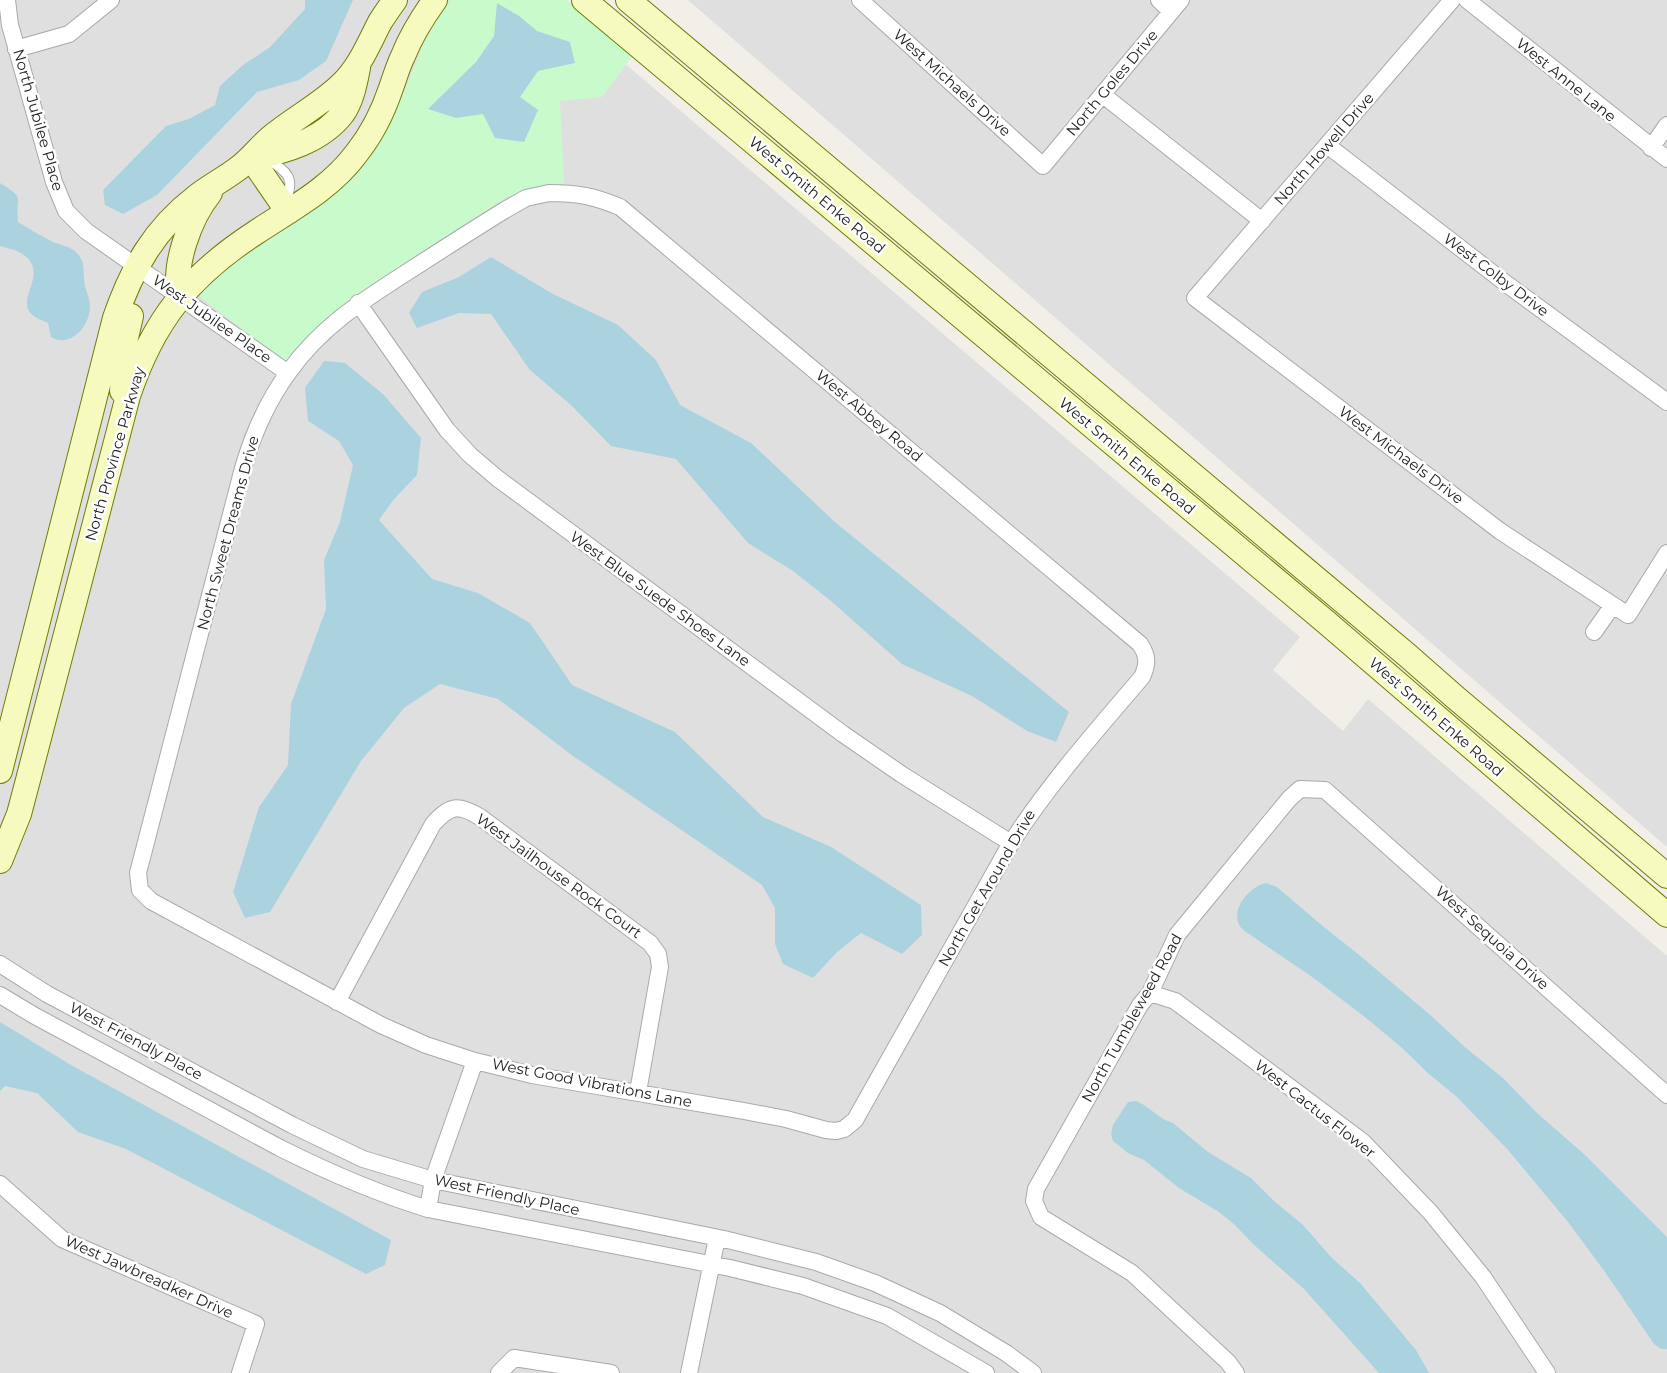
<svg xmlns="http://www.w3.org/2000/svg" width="1667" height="1373" viewBox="0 0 1667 1373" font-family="Montserrat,sans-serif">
	<rect width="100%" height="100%" fill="#f2efe9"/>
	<path fill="#e0dfdf" d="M0 0H550L1300 637 1273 670 1343 731 1368 699 1667 956V1373H0Z
		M688 0H1667V847Z"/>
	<path fill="#c8facc" d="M450 0H567L634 54 602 97 560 101 564 183 507 197 420 253 326 318 286 363 199 296 229 262 328 198 364 166 403 95 426 37Z"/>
	<path fill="#aad3df" d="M305 0H353L326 61 299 80 257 92 157 195 123 214 105 205 103 190 166 126 189 119 215 105 220 86 243 65 270 47 305 9Z
		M497 3 519 16 537 31 570 42 575 63 538 71 520 97 538 110 524 142 495 138 483 114 456 118 428 109 476 62 494 36Z
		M0 183C27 200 15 195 18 222 29 229 40 235 51 241 61 246 74 246 80 257 85 265 83 271 84 279 84 289 91 298 90 309 88 328 70 348 51 337L48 323C42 320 32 317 29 311 19 295 51 269 19 252 13 249 6 248 0 246Z
		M491 257 553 294 618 325 656 360 680 405 751 443 836 523 1069 712 1056 742 1027 731 972 696 902 664 831 601 793 571 748 543 676 459 611 446 572 406 529 369 491 314 459 313 417 328 409 313 422 292 459 277Z
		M324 361 345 363 383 394 421 438 417 475 394 499 379 520 432 579 478 593 530 623 572 685 675 732 763 817 831 847 921 905 922 935 902 954 861 933 837 952 813 978 783 964 775 944V908L762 885 573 756 498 699 440 684 404 708 361 761 270 912 245 918 233 892 259 807 288 765 291 704 326 609 324 560 340 522 353 465 339 441 308 421 305 388Z
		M1266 883 1277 887 1325 928 1358 954 1428 1013 1466 1048 1503 1078 1537 1113 1585 1155 1667 1237V1349H1661L1654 1344 1605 1272 1568 1222 1508 1150 1457 1097 1429 1074 1401 1047 1366 1018 1315 979 1246 932C1242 929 1239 926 1238 922 1233 906 1251 886 1266 883Z
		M0 1022 71 1065 391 1240 385 1265 366 1274 126 1149 78 1132 37 1093 5 1086 0 1091Z
		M1136 1101 1144 1105 1163 1119 1173 1123 1208 1152 1251 1178 1274 1201 1303 1225 1332 1258 1360 1283 1416 1350 1429 1373H1379L1304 1289 1253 1244 1235 1225 1219 1212 1179 1188 1144 1160 1128 1153 1113 1141 1111 1134 1113 1125 1128 1102Z"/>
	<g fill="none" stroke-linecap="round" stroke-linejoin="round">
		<g stroke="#a9a9a9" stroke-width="11">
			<path id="lane" d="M267 159C288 172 296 178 285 203"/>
		</g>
		<g stroke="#a9a9a9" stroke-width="18">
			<path id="street" d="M7 0 10 25 54 182 66 211 86 231 288 373
				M860 0 1043 166 1181 0
				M1159 0 1171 11
				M1452 0 1195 298 1500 531 1628 615 1667 553
				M1467 0 1667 159
				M16 49 69 34 111 0
				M1103 95 1262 221
				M1327 145 1508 285 1667 402
				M1651 148 1667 125
				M549 193C578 193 593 196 620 207L1140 644C1148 656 1148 664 1142 677 1096 731 1049 784 1011 843L855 1120 844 1129 836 1131 826 1130 786 1119 744 1111 532 1075 475 1061 426 1045 381 1025 151 901 140 890 138 873 243 468C253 434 267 402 288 373 321 326 365 299 412 269 443 249 474 229 505 210L526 198Z
				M358 303 447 430 470 455 497 478 843 734 901 774 1011 843
				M1594 632 1613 605
				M0 964 47 994 292 1125 363 1159 433 1180 724 1239 816 1262 875 1283 940 1313 1006 1353 1033 1373
				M1150 993 1175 1001 1363 1142 1431 1213 1483 1277 1547 1373
				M0 995 35 1016 280 1148C328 1172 376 1193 428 1209L730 1268 803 1286 887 1316 986 1373
				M337 1002 433 824C450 805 458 804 480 817L650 943 658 954 660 967 638 1092
				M0 1184 62 1239 256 1324 240 1373
				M428 1209 433 1180 475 1061
				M499 1373 514 1358 611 1373
				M689 1373 717 1238
				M1236 1373 1228 1362 1132 1273 1041 1217 1034 1201 1036 1189 1140 1005 1150 993 1177 935 1289 799 1300 789 1325 790 1667 1095"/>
		</g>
		<g stroke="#707d05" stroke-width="26">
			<path id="secondary" d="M584 0 1326 622 1667 915
				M628 0 1407 655 1456 698 1667 876
				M288 212 251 158C284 152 322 141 343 113 352 100 355 83 358 68
				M180 297C172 266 190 218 210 193
				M122 391 125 342 131 316
				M0 771 115 318C132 269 154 229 196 197 210 186 226 178 240 167 254 156 264 141 279 131 300 115 324 102 343 83 360 66 369 43 380 22 385 14 390 7 395 0
				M0 861 19 814 28 780 128 396C153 321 189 276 255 233 291 209 330 189 356 154 372 134 383 112 391 88 395 77 398 66 403 56 411 36 422 18 435 0"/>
		</g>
		<use href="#lane" stroke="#fff" stroke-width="9"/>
		<use href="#street" stroke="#fff" stroke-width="16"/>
		<use href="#secondary" stroke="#f7fabf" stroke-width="24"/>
	</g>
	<g text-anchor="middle" stroke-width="5" stroke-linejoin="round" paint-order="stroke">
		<g font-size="15" fill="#222" stroke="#fff">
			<text transform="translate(1566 80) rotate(39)" y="5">West Anne Lane</text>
			<text transform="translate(952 83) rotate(42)" y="5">West Michaels Drive</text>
			<text transform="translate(1112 83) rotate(-50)" y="5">North Goles Drive</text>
			<text transform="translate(38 120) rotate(74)" y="5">North Jubilee Place</text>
			<text transform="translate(1324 149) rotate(-49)" y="5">North Howell Drive</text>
			<text transform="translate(817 195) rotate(40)" y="5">West Smith Enke Road</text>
			<text transform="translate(1496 275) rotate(37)" y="5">West Colby Drive</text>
			<text transform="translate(212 319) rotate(35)" y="5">West Jubilee Place</text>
			<text transform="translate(869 416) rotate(40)" y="5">West Abbey Road</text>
			<text transform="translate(115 454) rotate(-74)" y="5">North Province Parkway</text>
			<text transform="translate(1401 455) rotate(37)" y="5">West Michaels Drive</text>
			<text transform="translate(1127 456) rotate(40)" y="5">West Smith Enke Road</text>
			<text transform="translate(228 533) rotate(-75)" y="5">North Sweet Dreams Drive</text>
			<text transform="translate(660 599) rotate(36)" y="5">West Blue Suede Shoes Lane</text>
			<text transform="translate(1436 717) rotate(41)" y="5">West Smith Enke Road</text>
			<text transform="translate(559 876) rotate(36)" y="5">West Jailhouse Rock Court</text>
			<text transform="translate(987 888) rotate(-60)" y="5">North Get Around Drive</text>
			<text transform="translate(1492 938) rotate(42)" y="5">West Sequoia Drive</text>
			<text transform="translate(1132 1018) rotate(-61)" y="5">North Tumbleweed Road</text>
			<text transform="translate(136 1041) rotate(28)" y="5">West Friendly Place</text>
			<text transform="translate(592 1083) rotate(11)" y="5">West Good Vibrations Lane</text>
			<text transform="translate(1315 1109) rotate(38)" y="5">West Cactus Flower</text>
			<text transform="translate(507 1195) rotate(12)" y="5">West Friendly Place</text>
			<text transform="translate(149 1277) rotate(24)" y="5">West Jawbreadker Drive</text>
		</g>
	</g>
</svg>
